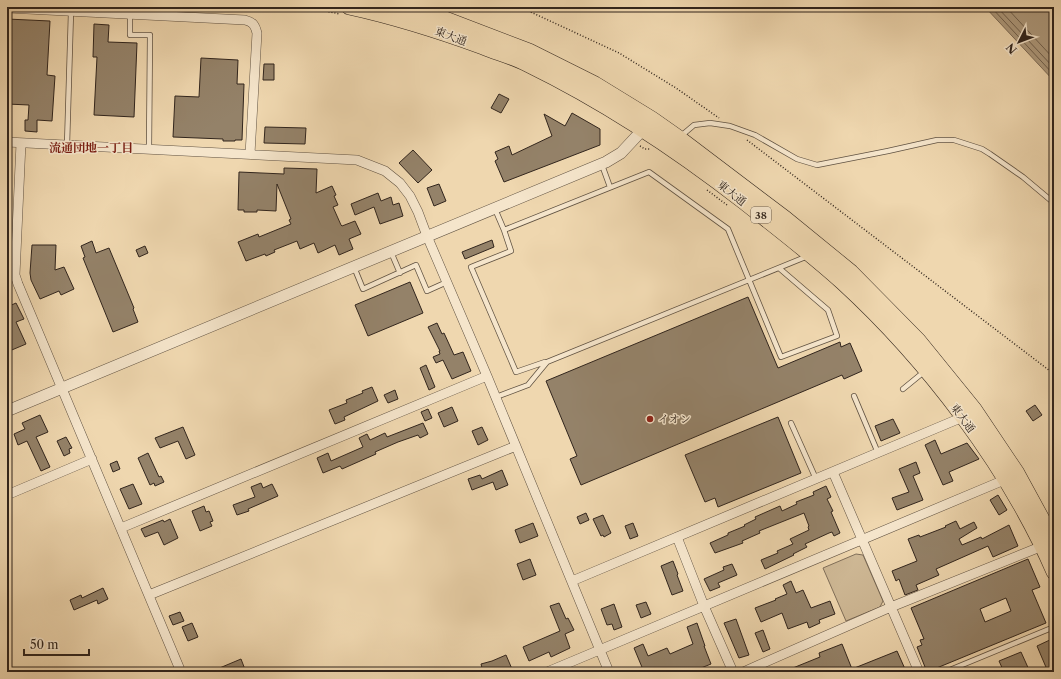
<svg xmlns="http://www.w3.org/2000/svg" width="1061" height="679" viewBox="0 0 1061 679" font-family="'Libre Caslon Text','Noto Serif JP',serif">
	<rect width="100%" height="100%" fill="#efd7af"/>
	<filter id="stains"><feTurbulence type="fractalNoise" baseFrequency=".005" numOctaves="4"/><feColorMatrix values="0 0 0 0 .2 0 0 0 0 .09 0 0 0 0 .02 0 0 0 .5 -.17"/></filter>
	<radialGradient id="worn" r=".72"><stop offset=".6" stop-color="#630" stop-opacity="0"/><stop offset="1" stop-color="#630" stop-opacity=".3"/></radialGradient>
	<path fill="#cfb996" stroke="#806f5a" d="M856 554 863 555 883 601 880 607 846 621 823 568Z"/>
	<path fill="#ae9a7d" stroke="#7c6b57" d="M985 7H1054V81Z"/>
	<g fill="none" stroke-linecap="round" stroke-linejoin="round">
		<path stroke="#70604d" stroke-width="1" d="M991 7 1054 75
			M997 7 1054 68
			M1006 7 1054 59"/>
	</g>
	<path fill="#948269" stroke="#31251d" fill-rule="evenodd" d="M7 19 50 21 47 75 55 76 52 121 37 120V132L25 131V120H28L29 105 7 104Z
		M94 24 109 25 108 42 137 43 134 117 94 115 97 57H93Z
		M201 58 238 60 237 84H244L242 140H235V141H223V139L173 137 175 96 199 97Z
		M264 64H274V80H263Z
		M499 94 509 99 501 113 491 108Z
		M572 113 600 129V145L504 182 495 161 498 159 495 152 509 146 512 155 552 136 544 114 565 126Z
		M265 127 306 128 305 144 264 143Z
		M413 150 432 170 418 183 399 163Z
		M284 168 317 169 316 193 332 186 336 195 334 196 338 205 333 207 341 225 342 226 355 221 361 234 349 239 353 249 339 255 335 245 318 253 314 243 300 249 297 241 274 250 275 252 266 256 265 254 246 261 238 242 258 234 259 237 291 224 289 220 291 219 277 184 276 211 257 210V212H244V210H238L239 172 284 174Z
		M439 184 446 201 434 206 427 188Z
		M378 193 381 201 391 197 393 205 399 203 403 216 380 224 374 207 355 215 351 204Z
		M492 240 494 247 465 259 462 252Z
		M92 241 96 253 109 248 134 308 133 309 138 322 113 332 83 258 85 257 81 246Z
		M32 245H56L55 270 64 267 74 289 61 295 59 291 40 299 31 280 30 273Z
		M145 246 148 253 139 257 136 250Z
		M410 282 423 313 368 336 355 305Z
		M748 297 778 368 840 342 841 347 850 343 862 371 844 379 842 375 581 485 570 459 577 456 546 381Z
		M16 303 24 319 16 322 26 344 7 352V307Z
		M437 323 442 334 444 333 454 355 463 352 471 371 452 379 443 360 436 363 433 357 440 354 439 351H440L428 327Z
		M426 365 435 387 429 390 420 368Z
		M372 387 378 401 344 417 345 420 335 424 329 410 347 403 346 400 363 393 362 391Z
		M395 390 398 399 388 403 384 395Z
		M1035 405 1042 415 1033 421 1026 411Z
		M452 407 458 421 444 427 438 413Z
		M428 409 432 418 425 421 421 412Z
		M40 415 48 432 36 437 50 467 41 471 27 441 18 445 14 434 25 429 22 423Z
		M778 417 801 473 718 507 715 498 705 502 685 455Z
		M893 419 900 433 881 441 875 426Z
		M423 423 428 434 420 438 418 435 398 442 375 452 376 454 342 469 340 466 323 473 317 458 328 453 331 461 363 447 359 438 367 434 370 440 385 433 387 437Z
		M183 427 195 455 186 459 178 441 160 448 155 438Z
		M482 427 488 440 478 445 472 431Z
		M66 437 72 448 69 449 70 453 64 456 57 441Z
		M935 440 941 454 967 443 979 459 949 472 953 481 943 485 925 445Z
		M148 453 159 477 161 476 164 482 155 486 154 483 150 485 138 458Z
		M117 461 120 469 113 472 110 464Z
		M916 462 920 473 913 476 923 500 897 510 892 498 909 492 899 469Z
		M502 470 508 485 496 490 493 482 472 490 468 479 480 475 482 479Z
		M261 483 263 488 272 484 278 496 248 509 249 511 237 515 233 505 255 497 251 487Z
		M133 484 142 504 129 509 120 489Z
		M826 486 831 497 827 499 833 511 831 512 840 533 834 536 832 532 829 533 805 544 807 547 793 554 794 555 765 569 761 560 778 553 777 551 793 544 790 539 809 530 808 527 809 526 804 513 759 531 760 533 742 541 743 543 715 553 710 543 728 535V533L745 526 744 525 756 519 755 517 780 506 782 511 797 504 796 502 814 495 813 492Z
		M998 495 1007 510 999 515 990 500Z
		M204 506 206 512 209 511 213 521 210 522 212 526 200 531 192 511Z
		M586 513 589 520 580 524 577 517Z
		M603 515 611 533 604 537 603 535 601 536 593 519Z
		M170 519 178 538 164 545 158 532 145 537 141 529 163 520 164 522Z
		M956 521 960 529 974 522 977 528 959 539 962 545 981 537 982 539 1009 525 1018 546 993 557 988 546 936 569 939 575 916 585 918 590 905 595 899 579 896 581 892 571 917 561 908 539 919 535 920 537 946 527 945 526Z
		M533 523 538 536 520 543 515 530Z
		M633 523 638 536 630 539 625 526Z
		M530 559 536 575 523 580 517 564Z
		M1028 559 1040 587 1032 590 1046 623 927 672 917 647 922 645 920 640 924 639 911 608ZM1006 598 1011 611 985 622 980 609Z
		M673 561 678 574 677 575 683 591 672 595 661 566Z
		M732 564 737 575 718 583 720 587 710 591 704 579 724 570 723 567Z
		M791 581 796 593 803 590 811 608 830 601 835 614 819 620 820 623 809 628 807 622 788 629 782 613 761 622 755 608 776 600 775 599 787 594 783 585Z
		M103 588 108 599 98 604 97 600 74 610 70 600 81 595 82 598Z
		M646 602 651 614 641 618 636 605Z
		M559 603 566 619 568 618 574 630 565 634 570 648 551 657 549 652 529 661 523 647 560 631 550 606Z
		M614 604 622 627 614 630 612 624 607 625 601 609Z
		M180 612 184 621 173 625 169 616Z
		M736 619 749 655 739 658 724 623Z
		M192 623 198 637 188 641 182 627Z
		M697 623 705 646H704L711 664 691 672H644L634 648 643 644 648 656 667 648 670 654 693 644 687 627Z
		M763 630 770 649 763 652 755 633Z
		M1054 638V672H1048L1037 646Z
		M842 644 852 669 897 651 905 669 899 672H783L820 657 819 653Z
		M1021 652 1030 672H1004L999 661Z
		M506 655 512 669 504 672 502 668 489 672H483L481 664 492 661Z
		M241 659 246 672H210Z"/>
	<g fill="none" stroke-linecap="round" stroke-linejoin="round">
		<g stroke="#605242" stroke-width="6">
			<path id="service" d="M130 14V35H150L149 149
				M681 136 694 125 710 123 730 126 755 135 797 159 817 165 888 151 937 140H954L982 149 990 154 1023 177 1054 203
				M67 145 71 12
				M602 165 610 187
				M495 209 504 230 649 172 728 229 781 357 837 336 828 310 779 268
				M504 230 511 251 471 267 516 372 545 362
				M391 252 400 273
				M354 267 363 289 416 265 427 291 447 282
				M903 389 925 371
				M854 396 878 453
				M496 397 528 385 547 362 808 256
				M791 423 816 479
				M945 672 1054 627"/>
		</g>
		<g stroke="#605242" stroke-width="10">
			<path id="minor" d="M7 8 245 20C253 22 255 25 257 33L250 154
				M7 142 357 160 385 171 400 183 410 196 418 212 427 236 487 376 609 672
				M21 143 15 275 18 284 181 672
				M833 472 919 672
				M7 495 92 459
				M121 528 487 376
				M677 537 704 606 733 672
				M572 581 963 417 967 415
				M149 595 516 446
				M547 672 1009 478
				M743 672 891 607 1045 545"/>
		</g>
		<g stroke="#605242" stroke-width="12">
			<path id="tertiary" d="M7 411 606 162 621 153 648 124"/>
		</g>
		<g stroke="#31251d" stroke-width="16">
			<path id="trunk" d="M349 7C395 17 439 31 483 47 498 53 513 57 527 64 605 102 676 149 744 202 777 228 811 254 842 282 927 360 1008 466 1054 572
				M404 7 440 17 529 51 595 84 652 119 679 138 786 219 851 272 918 340 974 409 1017 473 1054 541"/>
		</g>
		<path stroke="#31251d" stroke-width="1.5" stroke-dasharray="1 2" stroke-linecap="butt" d="M305 7 340 14
			M520 7 619 53 676 88 719 118
			M747 140 1054 374
			M640 146 645 149H650
			M707 190 727 205
			M1050 584 1054 593"/>
		<use href="#service" stroke="#f5e5cb" stroke-width="4.5"/>
		<use href="#minor" stroke="#f5e5cb" stroke-width="9"/>
		<use href="#tertiary" stroke="#f5e5cb" stroke-width="11"/>
		<use href="#trunk" stroke="#efd7af" stroke-width="15"/>
	</g>
	<circle fill="#8f2418" stroke="#f5e5cb" stroke-width="1.5" cx="650" cy="419" r="4"/>
	<g text-anchor="middle" stroke-width="3" stroke-linejoin="round" paint-order="stroke">
		<rect fill="#f5e5cb" stroke="#6c5f51" stroke-width="1" x="751" y="207" width="20" height="16" rx="3"/>
		<g font-size="10" font-weight="bold" fill="#31251d">
			<text x="761" y="219">38</text>
		</g>
		<g font-size="11" fill="#31251d" stroke="#f5e5cb">
			<text transform="translate(451 36) rotate(20)" y="4">東大通</text>
			<text transform="translate(732 193) rotate(38)" y="4">東大通</text>
			<text transform="translate(963 418) rotate(53)" y="4">東大通</text>
		</g>
		<g font-size="11" fill="#31251d" stroke="#f5e5cb" text-anchor="start">
			<text x="658" y="423">イオン</text>
		</g>
		<g font-size="12" font-weight="bold" fill="#7a1f14" stroke="#f5e5cb">
			<text x="91" y="152">流通団地一丁目</text>
		</g>
	</g>
	<rect width="1061" height="679" fill="none" stroke="#efd7af" stroke-width="24"/>
	<rect x="8" y="8" width="1045" height="663" fill="none" stroke="#31251d" stroke-width="2"/>
	<rect x="12" y="12" width="1037" height="655" fill="none" stroke="#31251d"/>
	<g transform="translate(1019 42) rotate(228)" stroke="#f5e5cb" stroke-width="3" paint-order="stroke">
	<path d="M0-3L7 15L0 10L-7 15Z" fill="#31251d"/>
	<text y="-6" font-size="11" font-weight="bold" text-anchor="middle" fill="#31251d">N</text>
	</g>
	<path d="M24 649v6h65v-6" fill="none" stroke="#31251d" stroke-width="2"/>
	<text x="30" y="649" font-size="12" fill="#31251d" stroke="#f5e5cb" stroke-width="3" paint-order="stroke">50 m</text>
	<rect width="100%" height="100%" filter="url(#stains)"/>
	<rect width="100%" height="100%" fill="url(#worn)"/>
</svg>
